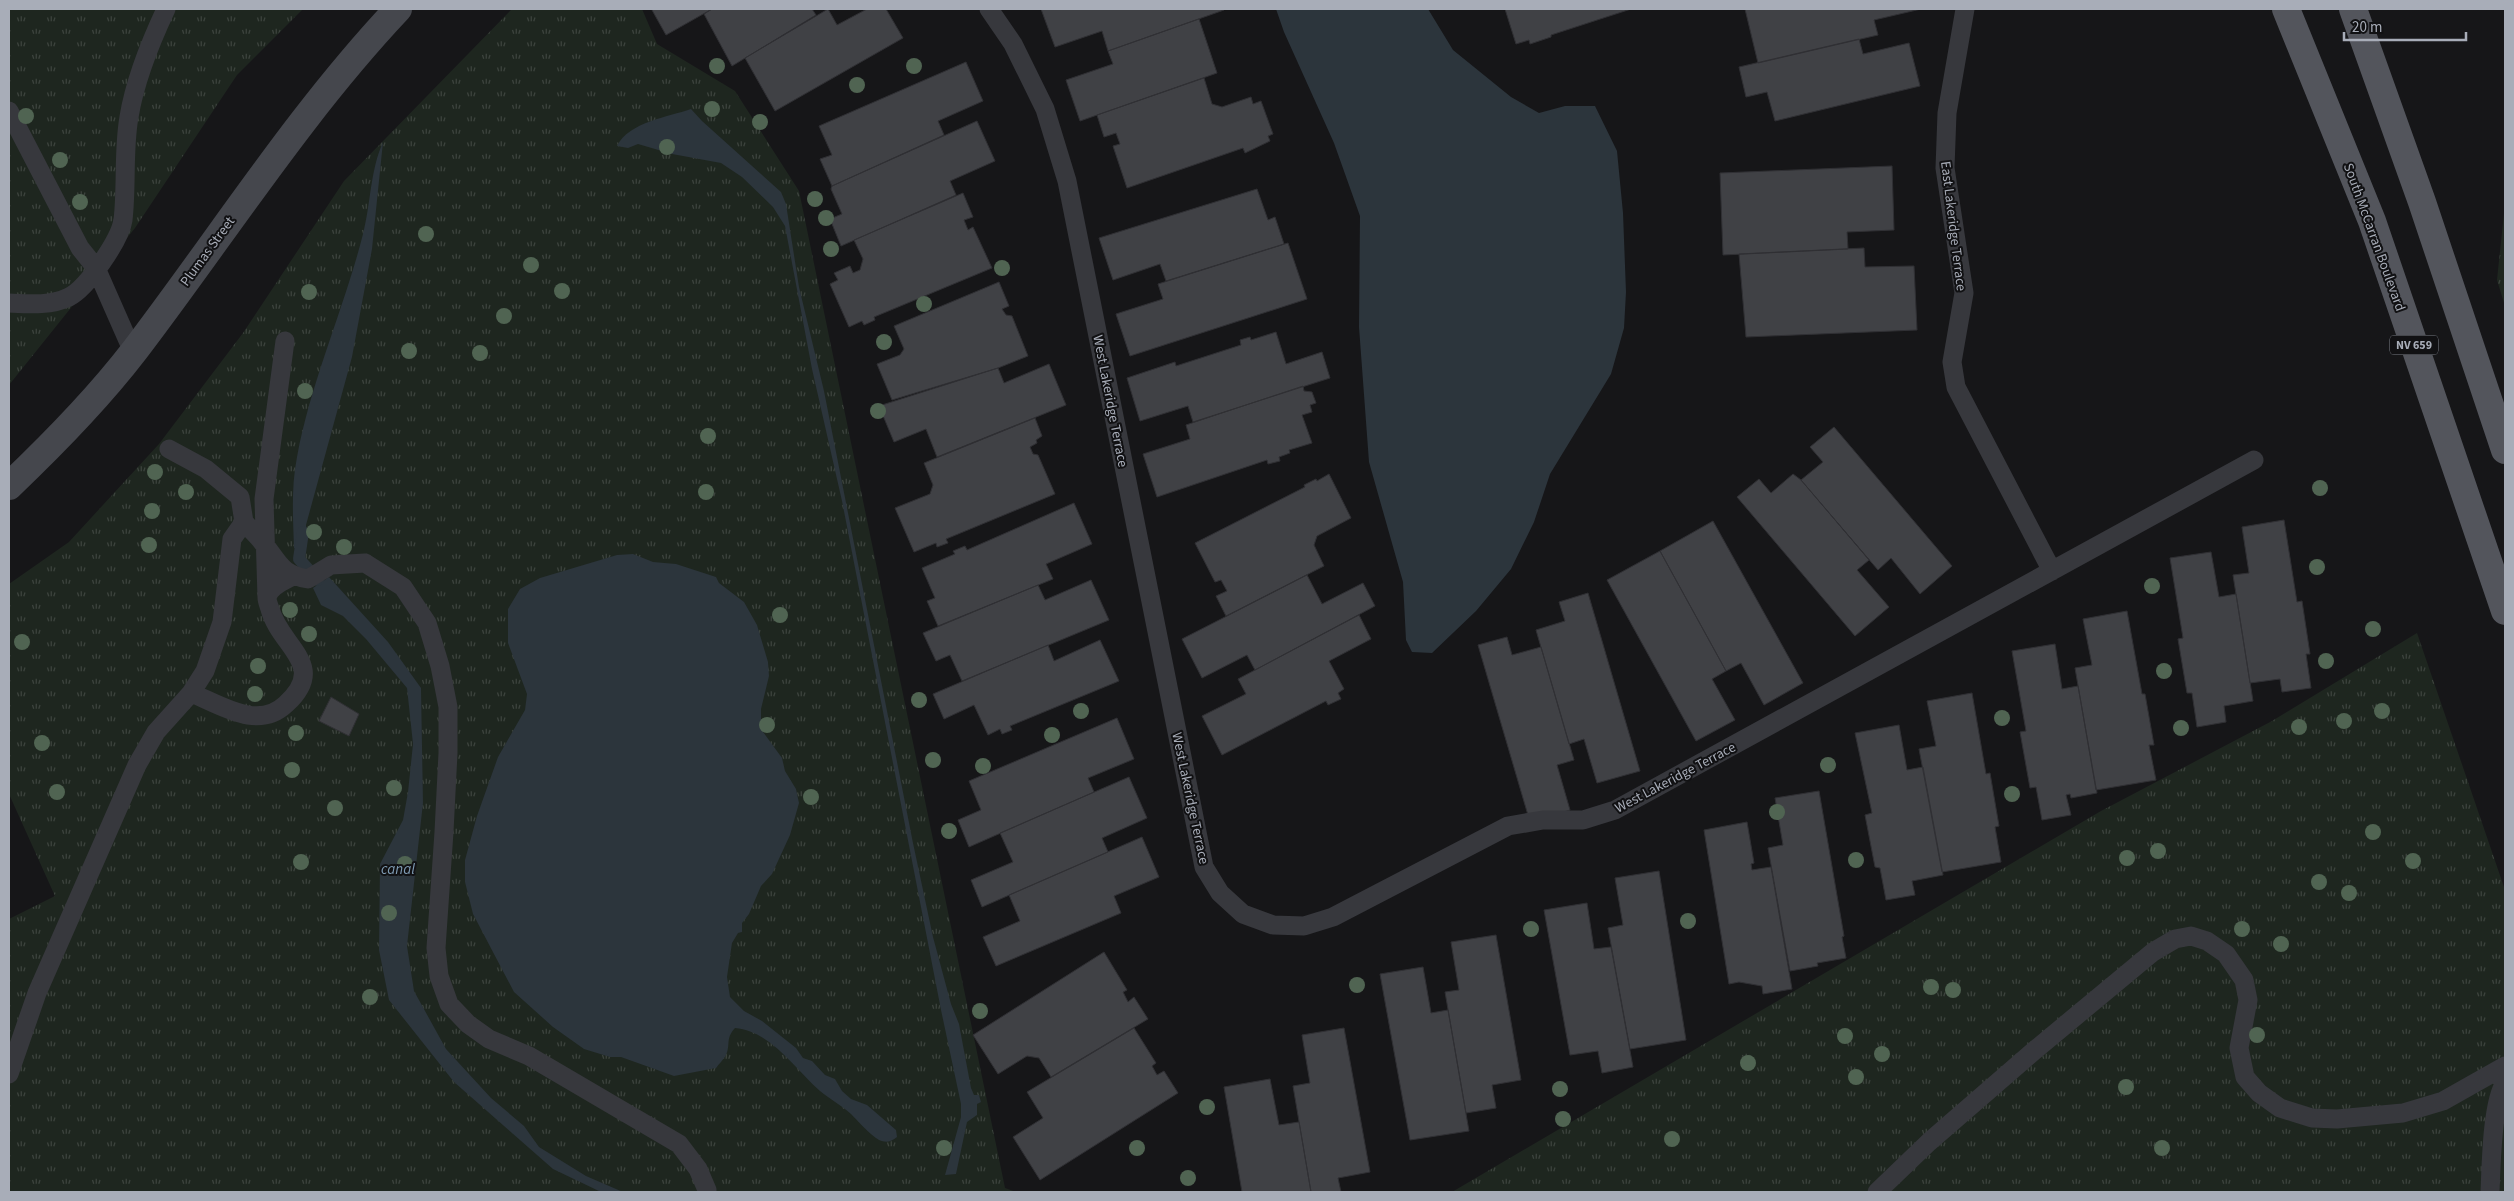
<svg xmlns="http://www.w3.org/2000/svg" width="2514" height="1201" viewBox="0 0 2514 1201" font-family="'Source Sans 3',sans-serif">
	<defs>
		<pattern id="grass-tufts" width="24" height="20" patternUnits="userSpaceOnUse" patternTransform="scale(1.25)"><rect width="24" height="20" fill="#1e261f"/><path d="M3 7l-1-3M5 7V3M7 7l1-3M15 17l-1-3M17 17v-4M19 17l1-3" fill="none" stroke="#3c433d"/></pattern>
	</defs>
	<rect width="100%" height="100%" fill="#161618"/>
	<path fill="url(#grass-tufts)" d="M9 9H303L237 75 135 228 9 385Z
		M512 9H642L657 44 735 91 799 191 1005 1188 1016 1192H9V919L55 896 9 794V584L69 542 159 444 243 333 344 181Z
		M2505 204V306L2497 280Z
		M2417 633 2505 890V1192H1452L2101 811 2272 721Z"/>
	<path fill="#2c353c" d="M1276 9H1428L1453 50 1511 97 1539 113 1565 106H1595L1617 151 1623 213 1626 292 1624 328 1611 374 1550 474 1534 522 1511 569 1476 611 1432 653 1412 652 1406 640 1403 582 1369 462 1359 327 1360 216 1334 143 1284 32Z
		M691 109 702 121 781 192 786 204 799 287 824 391 913 843 933 937 951 1004 959 1024 971 1088 974 1095H979L981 1102 977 1104V1115L967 1122 956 1174 945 1175 961 1117V1104L941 1010 842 501 812 369 785 226 773 207 742 177 721 163 672 154 638 144 628 148 617 146C629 122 668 117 691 109Z
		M383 142 372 249 352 357 306 525V549L294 548C293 518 291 487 297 457 311 381 344 309 363 234 371 203 370 171 383 142Z
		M633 554 653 562 676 564 716 577 719 583 744 602 757 625 768 662 769 676 761 709V729L782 758 785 771 796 789 799 803 790 835 772 874 761 886 749 914 742 923V932L738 933 732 943 727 977 730 997 744 1011 762 1021 796 1048 803 1058 812 1061 825 1075 835 1079 842 1091 851 1099 867 1105 896 1130 897 1137C891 1142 886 1143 879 1140 869 1134 859 1122 851 1114 841 1105 830 1099 820 1091 795 1069 771 1031 735 1028 725 1039 731 1044 726 1055 724 1059 719 1064 716 1068L674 1076 621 1057H610L584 1049 553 1027 514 992 473 914 465 882V860L477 816 498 757 525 710 527 694 508 643V609L520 589 540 578 617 555Z
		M329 577 388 642 421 688 423 803 407 946 414 991 446 1049 491 1098 524 1126 539 1147 586 1176 623 1192H601L553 1169 454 1082 389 1000 379 950 380 864 403 820 408 792 413 744 407 688 366 639 343 616 321 605 313 588Z"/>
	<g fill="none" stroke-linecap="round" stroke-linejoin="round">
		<path stroke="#2c353c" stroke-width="12" d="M303 532 299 559 318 580"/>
	</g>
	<path fill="#404145" stroke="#303034" d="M654 9H712L666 35 652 10Z
		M712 9H812L816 15 732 66 704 14Z
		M828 9 837 25 867 9H886L903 38 775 111 745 58Z
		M1041 9H1224V10L1108 51 1102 31 1055 47Z
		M1505 9H1631L1551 35V37L1530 44 1529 40 1516 44Z
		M1745 9H1921L1874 20 1878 35 1758 63Z
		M1199 19 1217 73 1080 121 1066 80 1113 64 1108 51Z
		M1859 39 1863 54 1909 43 1920 86 1775 121 1767 92 1746 97 1739 67Z
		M966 62 983 101 938 121 944 135 832 186 820 159 832 155 819 126Z
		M1204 78 1212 104 1222 107 1251 97 1253 104 1261 101 1273 134 1268 136 1270 141 1245 153 1243 148 1127 188 1113 146 1120 144 1116 133 1104 137 1097 115Z
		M977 121 995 161 950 181 956 195 841 246 830 219 842 214 831 189 832 186Z
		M1892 166 1894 230 1847 232 1848 249 1723 255 1720 173Z
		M1257 189 1268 220 1275 217 1284 244 1166 281 1160 264 1113 280 1099 238Z
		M963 193 973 217 964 220 968 230 973 227 992 268 874 317 875 320 864 325 862 321 849 327 830 284 838 280 834 273 850 266 853 273 860 270 863 259 854 240Z
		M1288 243 1307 299 1130 356 1116 314 1163 299 1158 284Z
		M1864 248 1865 267 1914 266 1917 330 1746 337 1739 254Z
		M999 282 1009 306 1002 309 1006 315 1012 316 1028 356 998 368 892 400 877 364 900 355 904 349 894 326Z
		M1276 332 1286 364 1322 352 1330 378 1193 422 1188 406 1140 421 1127 378 1175 362 1176 366 1241 345 1240 340 1250 337 1251 340Z
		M1049 364 1066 405 937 457 926 429 894 442 879 406 998 368 1004 383Z
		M1303 386 1304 391 1312 392 1316 403 1310 405 1312 412 1302 415 1312 443 1289 450 1290 453 1279 457 1280 461 1268 464 1267 460 1157 497 1143 454 1190 439 1186 425Z
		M1035 418 1042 436 1036 440 1037 443 1030 447 1033 454 1038 455 1055 494 946 539 948 543 937 547 936 543 914 552 895 508 930 494 933 485 924 463Z
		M1834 427 1952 566 1920 594 1891 558 1878 570 1801 480 1823 462 1810 447Z
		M1329 474 1351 518 1317 536 1314 545 1324 566 1226 616 1216 596 1227 591 1221 580 1215 582 1195 543 1305 487 1304 485 1316 479 1317 481Z
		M1793 474 1801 480 1869 560 1857 570 1889 607 1855 636 1737 497 1759 479 1771 493Z
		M1074 503 1092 544 1046 564 1053 579 938 626 927 601 935 598 922 568 955 554 953 551 965 546 967 550Z
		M2284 520 2297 602 2302 601 2310 654H2306L2311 688 2282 692 2280 679 2250 683 2233 575 2249 573 2242 527Z
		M1713 521 1803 683 1764 705 1741 663 1726 671 1660 551Z
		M1660 551 1726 671 1712 679 1735 720 1696 741 1607 580Z
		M2211 552 2219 597 2236 594 2253 701 2224 706 2226 722 2197 727 2192 693H2187L2178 639 2183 638 2170 558Z
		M1307 575 1322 604 1363 583 1375 606 1255 670 1247 655 1202 678 1182 639Z
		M1091 580 1109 620 962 681 950 655 936 661 923 633 1038 585 1045 600Z
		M1588 593 1640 771 1597 783 1584 739 1569 744 1536 630 1565 621 1559 602Z
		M2127 611 2142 694H2145L2154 745H2149L2156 780 2096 790 2075 668 2092 665 2083 619Z
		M1359 615 1371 639 1329 661 1344 689 1338 693 1341 699 1328 705 1326 701 1222 755 1202 716 1246 694 1238 679Z
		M1507 637 1512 655 1541 647 1574 760 1557 765 1570 810 1530 822 1478 645Z
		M1100 640 1119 681 1010 726 1012 730 1002 734 1000 729 988 735 974 705 944 719 933 694 1048 645 1054 661Z
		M2055 644 2062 689 2078 686 2097 793 2071 798 2070 794 2066 795 2071 815 2042 820 2036 787 2030 788 2020 732 2026 731 2012 651Z
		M1972 693 1986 774 1990 773 1999 826 1995 827 2001 862 1942 872 1919 749 1936 746 1927 701Z
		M331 697 359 714 349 736 319 721Z
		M1117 718 1134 759 1088 778 1094 792 969 847 958 820 981 810 969 781Z
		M1899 725 1907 770 1923 767 1943 875 1912 881 1915 895 1886 900 1880 868 1875 867 1865 815 1872 813 1855 733Z
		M1129 777 1147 818 1102 838 1108 852 982 907 971 880 1013 862 1000 833Z
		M1819 791 1844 936 1842 937 1846 958 1817 963 1818 966 1790 971 1768 848 1783 845 1775 798Z
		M1747 822 1754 863 1751 864 1752 870 1771 867 1792 989 1763 994 1762 986 1739 982 1729 984 1704 830Z
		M1142 837 1159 877 1114 896 1121 913 996 966 983 937 1020 921 1009 895Z
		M1659 871 1686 1040 1630 1049 1608 928 1623 925 1615 878Z
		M1587 903 1594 949 1611 947 1633 1067 1602 1073 1598 1051 1570 1055 1544 910Z
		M1496 935 1521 1080 1492 1085 1496 1108 1466 1113 1445 992 1459 990 1451 942Z
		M1104 952 1127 990 1123 992 1128 1002 1134 997 1148 1019 1051 1077 1039 1058 1027 1056 998 1074 973 1035Z
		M1423 967 1431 1013 1448 1010 1469 1131 1410 1140 1380 974Z
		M1134 1028 1156 1063 1152 1066 1157 1075 1164 1071 1178 1093 1040 1180 1013 1137 1043 1118 1027 1092Z
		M1344 1028 1370 1172 1338 1178 1341 1192H1311L1293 1086 1310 1083 1302 1035Z
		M1270 1079 1279 1125 1299 1122 1311 1192H1242L1224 1087Z"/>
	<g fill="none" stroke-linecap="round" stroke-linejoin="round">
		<path stroke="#37383d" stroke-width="19" d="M989 9 1013 44 1045 109 1067 181 1204 867 1220 893 1243 914 1273 925 1304 926 1333 917 1508 826 1543 820H1583L1615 810 2254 460
			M1965 9 1947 113 1945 168 1964 293 1952 362 1956 387 2052 571
			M9 111 80 248 96 268 133 352
			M9 303C28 304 51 306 69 297 87 288 120 240 123 220 127 186 123 151 129 117 135 80 150 43 166 9
			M244 522C250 529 257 535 263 543 280 563 280 574 308 579L331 565 365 563 403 587 427 623 440 666 448 707V753L444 832 436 948 439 976 449 1004 468 1024 489 1039 529 1056 679 1144 698 1169 707 1190
			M267 598 264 499 285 341
			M191 693C221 705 258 731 286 704 329 665 280 647 270 609 269 606 267 601 267 598 269 586 284 581 293 576
			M9 1074 37 993 137 765 156 732 191 693 205 671 222 622 232 539 244 522 240 497 206 469 169 449
			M1877 1192 1929 1142 2035 1050 2153 952 2175 939 2191 936 2207 941 2226 954 2244 980 2248 1000 2239 1048 2245 1077 2259 1093 2280 1108 2312 1118 2337 1119 2403 1113 2443 1101 2505 1066
			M2490 1192C2491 1168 2492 1101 2505 1083"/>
		<path stroke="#45474d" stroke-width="28" d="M9 486C51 446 99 397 135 350 222 236 299 114 398 9"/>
		<path stroke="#53555c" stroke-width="28" d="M2286 9 2372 221 2505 611
			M2353 9 2422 202 2505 450"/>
	</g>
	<g fill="#506452">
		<circle cx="717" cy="66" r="8"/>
		<circle cx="914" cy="66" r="8"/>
		<circle cx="857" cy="85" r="8"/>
		<circle cx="712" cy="109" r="8"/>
		<circle cx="26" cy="116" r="8"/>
		<circle cx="760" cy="122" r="8"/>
		<circle cx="667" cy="147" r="8"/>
		<circle cx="60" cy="160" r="8"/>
		<circle cx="815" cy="199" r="8"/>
		<circle cx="80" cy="202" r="8"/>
		<circle cx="826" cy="218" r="8"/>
		<circle cx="426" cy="234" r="8"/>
		<circle cx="831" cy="249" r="8"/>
		<circle cx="531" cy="265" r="8"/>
		<circle cx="1002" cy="268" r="8"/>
		<circle cx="562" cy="291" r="8"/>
		<circle cx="309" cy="292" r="8"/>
		<circle cx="924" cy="304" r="8"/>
		<circle cx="504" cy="316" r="8"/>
		<circle cx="884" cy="342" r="8"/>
		<circle cx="409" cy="351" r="8"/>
		<circle cx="480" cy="353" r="8"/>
		<circle cx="305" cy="391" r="8"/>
		<circle cx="878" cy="411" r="8"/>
		<circle cx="708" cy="436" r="8"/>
		<circle cx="155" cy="472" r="8"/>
		<circle cx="2320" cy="488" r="8"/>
		<circle cx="186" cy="492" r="8"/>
		<circle cx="706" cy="492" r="8"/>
		<circle cx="152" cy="511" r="8"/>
		<circle cx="314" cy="532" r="8"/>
		<circle cx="149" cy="545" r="8"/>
		<circle cx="344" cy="547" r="8"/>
		<circle cx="2317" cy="567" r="8"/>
		<circle cx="2152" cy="586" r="8"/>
		<circle cx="290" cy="610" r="8"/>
		<circle cx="780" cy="615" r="8"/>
		<circle cx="2373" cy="629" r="8"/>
		<circle cx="309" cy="634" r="8"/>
		<circle cx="22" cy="642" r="8"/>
		<circle cx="2326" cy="661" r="8"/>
		<circle cx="258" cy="666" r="8"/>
		<circle cx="2164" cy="671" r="8"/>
		<circle cx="255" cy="694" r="8"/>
		<circle cx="919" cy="700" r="8"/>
		<circle cx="1081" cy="711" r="8"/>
		<circle cx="2382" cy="711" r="8"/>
		<circle cx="2002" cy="718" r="8"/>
		<circle cx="2344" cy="721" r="8"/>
		<circle cx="767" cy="725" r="8"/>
		<circle cx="2299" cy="727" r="8"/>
		<circle cx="2181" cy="728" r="8"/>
		<circle cx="296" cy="733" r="8"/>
		<circle cx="1052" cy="735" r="8"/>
		<circle cx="42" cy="743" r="8"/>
		<circle cx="933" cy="760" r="8"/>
		<circle cx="1828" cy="765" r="8"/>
		<circle cx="983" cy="766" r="8"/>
		<circle cx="292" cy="770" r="8"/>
		<circle cx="394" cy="788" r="8"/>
		<circle cx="57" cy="792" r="8"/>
		<circle cx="2012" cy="794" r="8"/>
		<circle cx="811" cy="797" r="8"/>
		<circle cx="335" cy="808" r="8"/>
		<circle cx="1777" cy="812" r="8"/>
		<circle cx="949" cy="831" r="8"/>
		<circle cx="2373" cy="832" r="8"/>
		<circle cx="2158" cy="851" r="8"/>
		<circle cx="2127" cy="858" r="8"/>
		<circle cx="1856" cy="860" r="8"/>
		<circle cx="2413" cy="861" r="8"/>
		<circle cx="301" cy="862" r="8"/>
		<circle cx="405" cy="864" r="8"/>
		<circle cx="2319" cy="882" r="8"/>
		<circle cx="2349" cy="893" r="8"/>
		<circle cx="389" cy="913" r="8"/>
		<circle cx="1688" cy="921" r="8"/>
		<circle cx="1531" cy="929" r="8"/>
		<circle cx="2242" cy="929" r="8"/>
		<circle cx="2281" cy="944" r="8"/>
		<circle cx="1357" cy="985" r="8"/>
		<circle cx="1931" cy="987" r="8"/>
		<circle cx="1953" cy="990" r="8"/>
		<circle cx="370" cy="997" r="8"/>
		<circle cx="980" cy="1011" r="8"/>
		<circle cx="2257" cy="1035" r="8"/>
		<circle cx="1845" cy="1036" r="8"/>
		<circle cx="1882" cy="1054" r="8"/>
		<circle cx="1748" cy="1063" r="8"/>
		<circle cx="1856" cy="1077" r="8"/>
		<circle cx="2126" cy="1087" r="8"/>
		<circle cx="1560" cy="1089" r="8"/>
		<circle cx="1207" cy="1107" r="8"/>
		<circle cx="1563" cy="1119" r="8"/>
		<circle cx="1672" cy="1139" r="8"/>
		<circle cx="944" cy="1148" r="8"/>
		<circle cx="1137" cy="1148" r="8"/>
		<circle cx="2162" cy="1148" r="8"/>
		<circle cx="1188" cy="1178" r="8"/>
	</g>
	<g text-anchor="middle" stroke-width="4" stroke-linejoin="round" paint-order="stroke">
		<rect fill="#111113" stroke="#7b7e86" stroke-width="1" x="2390" y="335.5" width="48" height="19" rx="4"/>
		<g font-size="12" font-weight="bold" fill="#a8adb8">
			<text x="2414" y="349">NV 659</text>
		</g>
		<g font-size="14" fill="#a8adb8" stroke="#111113">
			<text transform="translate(1954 226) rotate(83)" y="5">East Lakeridge Terrace</text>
			<text transform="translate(2375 237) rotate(70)" y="5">South McCarran Boulevard</text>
			<text transform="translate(207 251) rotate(-54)" y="5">Plumas Street</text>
			<text transform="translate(1111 401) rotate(79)" y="5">West Lakeridge Terrace</text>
			<text transform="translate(1675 777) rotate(-28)" y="5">West Lakeridge Terrace</text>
			<text transform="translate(1191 798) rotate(78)" y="5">West Lakeridge Terrace</text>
		</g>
		<g font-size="15" font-style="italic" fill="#7f9bb3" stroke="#111113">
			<text x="398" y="874">canal</text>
		</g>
	</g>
	<rect width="2514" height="1201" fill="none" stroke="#a8adb8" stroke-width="20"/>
	<path d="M2344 32v8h122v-8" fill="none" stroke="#a8adb8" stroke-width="2.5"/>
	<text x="2352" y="32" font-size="15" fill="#a8adb8" stroke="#111113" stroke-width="4" paint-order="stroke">20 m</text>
</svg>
